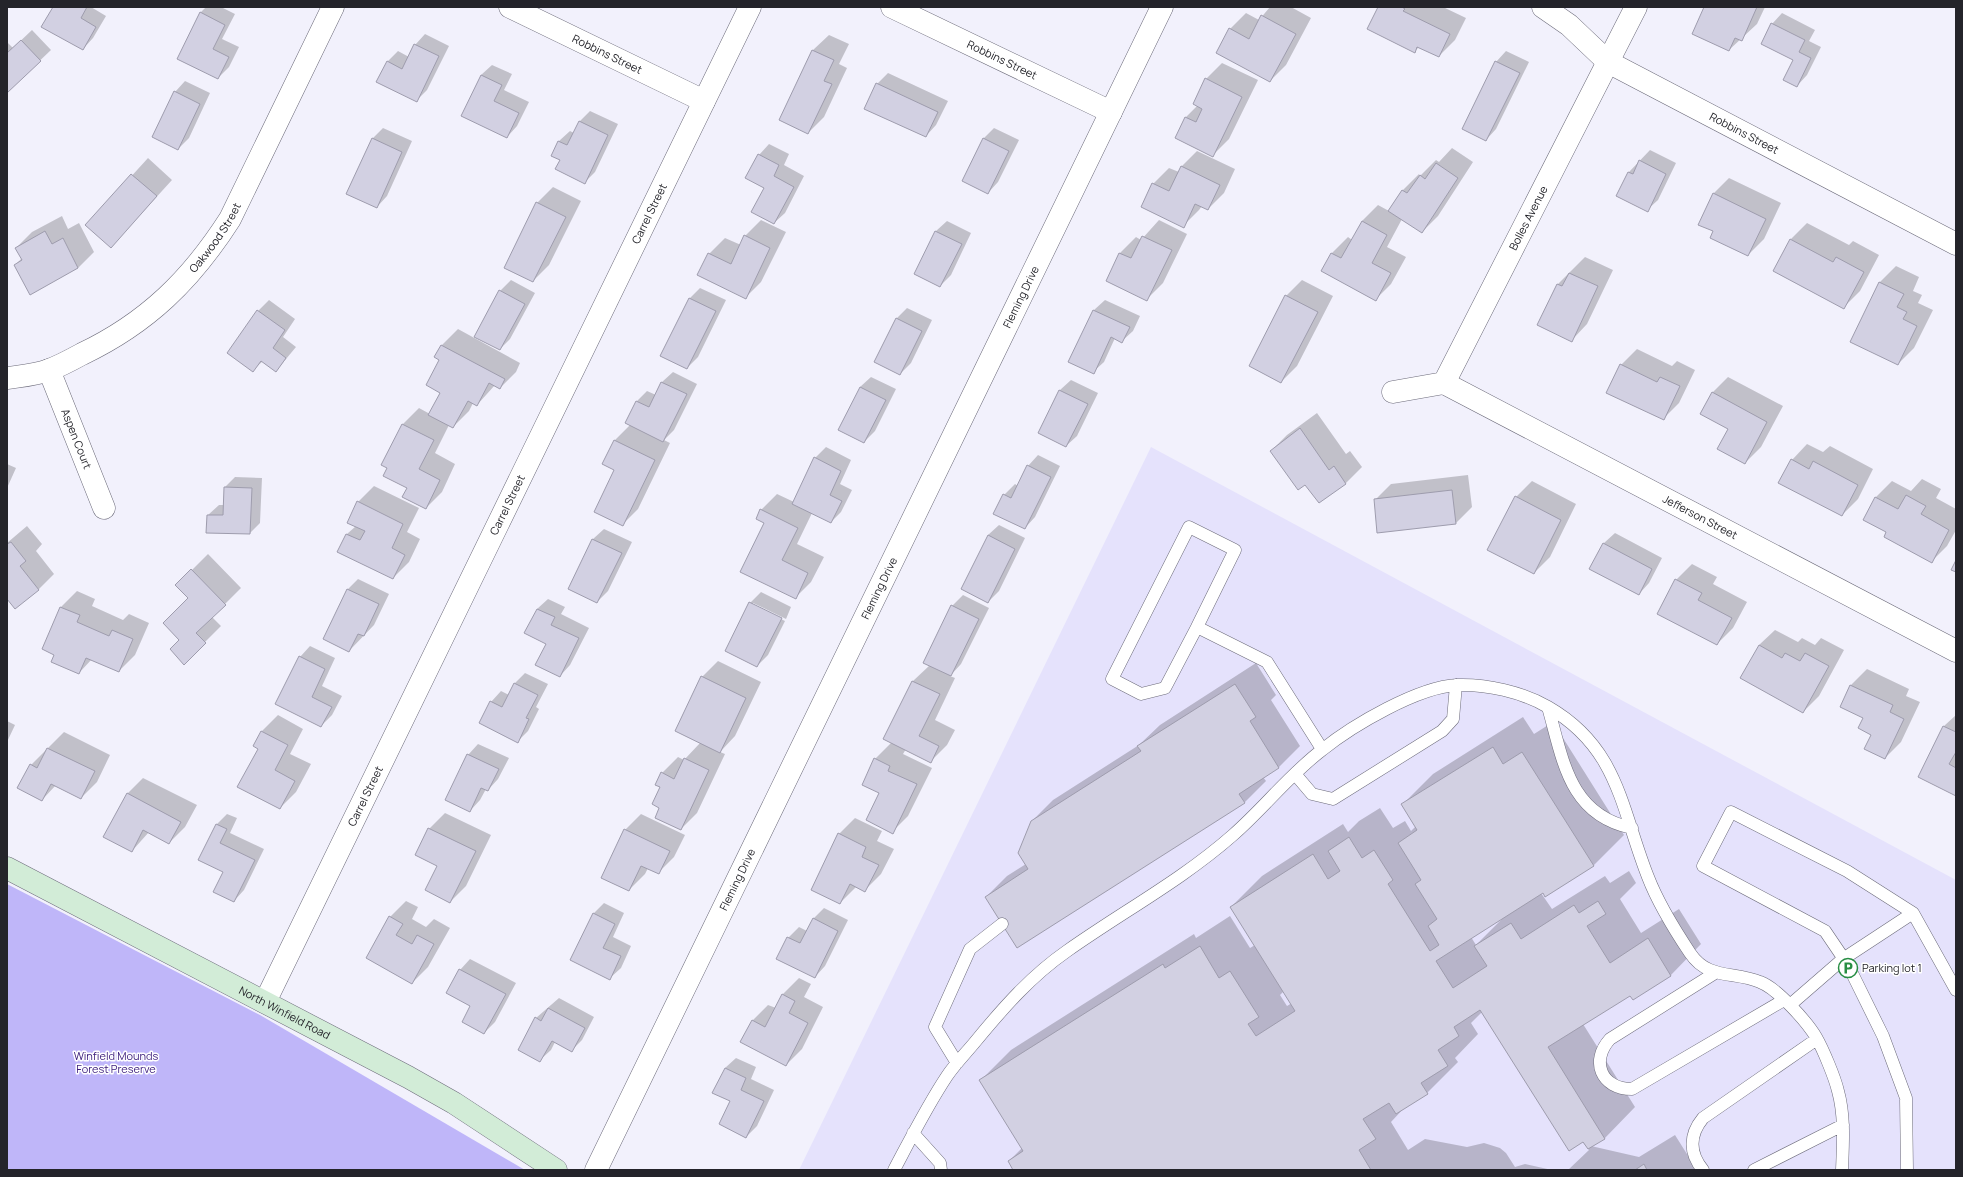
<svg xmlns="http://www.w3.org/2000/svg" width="1963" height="1177" viewBox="0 0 1963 1177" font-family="Manrope,sans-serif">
	<rect width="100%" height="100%" fill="#f2f1fc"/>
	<path fill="#e5e2fc" d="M1151 447 1956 880V1170H799Z"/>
	<path fill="#bfb6f9" d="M7 884 260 1015 525 1170H7Z"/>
	<path fill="#0003" fill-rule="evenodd" d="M54 7H91L106 16 93 38 83 49Z
		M206 7H221L235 14 222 39 239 47 229 67 218 78 200 13Z
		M1270 7H1291L1311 18 1286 65 1270 81 1230 29 1246 13 1259 20Z
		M1379 7H1443L1466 18 1455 40 1439 56 1419 47 1415 51Z
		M1705 7H1765L1757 24 1729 50Z
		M1782 13 1815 30 1809 41 1821 47 1807 75 1797 86 1794 59 1772 24Z
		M32 30 51 50 7 92V42L13 48Z
		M425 34 449 46 427 90 416 101 387 62 398 51 409 57 415 45Z
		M829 35 849 44 839 64 847 68 824 117 808 133 813 50Z
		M1506 51 1529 62 1496 129 1486 140 1496 62Z
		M1222 63 1258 80 1229 139 1213 155 1186 117 1198 105 1206 79Z
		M492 65 512 74 504 90 529 102 517 126 507 137 481 75Z
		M888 73 948 101 936 125 926 136 877 84Z
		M185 81 210 93 189 138 178 149 175 92Z
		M590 111 618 124 595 172 584 183 561 160 552 155 559 141 570 131 574 133 580 121Z
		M383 128 412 141 387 196 377 207 348 194 373 138Z
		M994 128 1019 140 998 182 988 193 963 181 984 138Z
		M769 144 789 154 784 165 804 176 785 213 774 223 759 155Z
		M1452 148 1473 162 1438 216 1422 232 1402 219 1387 247 1406 257 1391 284 1375 300 1323 270 1332 253 1348 237 1352 240 1362 221 1378 205 1389 211 1403 190 1419 174 1420 176 1436 160 1439 162Z
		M1650 150 1676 163 1658 200 1647 210 1629 172Z
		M1197 151 1235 169 1224 193 1208 209 1202 206 1199 210 1183 226 1153 184 1169 168 1179 172 1181 167Z
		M148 158 172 180 111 247 87 225Z
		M1729 178 1781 203 1764 239 1748 255 1714 231 1713 194Z
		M553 187 581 201 549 265 533 281 537 203Z
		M62 216 68 229 79 223 94 252 78 268 30 293 15 265 22 258 16 248 32 232Z
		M761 220 786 232 761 282 745 298 709 254 725 238 741 245 745 236Z
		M1159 220 1187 234 1163 283 1147 299 1107 280 1120 253 1136 237 1141 240Z
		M947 221 971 233 951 275 940 286 915 274 936 231Z
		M1807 223 1849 245 1853 241 1879 255 1860 291 1844 307 1791 239Z
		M1585 257 1613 270 1587 324 1572 340 1539 325 1558 284Z
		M1896 266 1919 277 1913 291 1922 295 1918 303 1933 310 1914 348 1898 364 1852 341 1880 282Z
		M511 280 535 293 510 339 500 349V291Z
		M1302 280 1333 296 1297 366 1281 382 1286 296Z
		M700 288 726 300 698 357 687 368 662 355 690 298Z
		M269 300 295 319 283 337 296 347 276 371 263 361 253 370 228 353 258 311Z
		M1105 300 1140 316 1133 331 1122 341 1115 338 1104 362 1093 372 1070 361 1094 310Z
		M907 308 932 320 911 363 900 374 896 319Z
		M458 329 520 363 516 372 500 388 495 385 477 405 473 403 469 411 453 427 449 425 435 453 455 464 442 492 426 508 408 487 389 468 382 464 403 424 419 408 430 414 441 392 442 345Z
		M1637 349 1672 366 1677 361 1695 370 1679 403 1663 419 1621 365Z
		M673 372 697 384 674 430 664 440 670 443 638 509 622 525 616 470 603 464 615 440 630 425 626 423 637 401 647 391 656 395 662 382Z
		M871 377 896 389 875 431 864 442 860 387Z
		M1728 377 1783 406 1761 447 1745 463 1712 393Z
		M1071 380 1098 393 1077 436 1066 446 1039 433 1060 390Z
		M1317 413 1346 454 1350 451 1362 467 1346 483 1319 502 1306 483 1271 451 1287 435Z
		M1807 444 1823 452 1830 446 1873 469 1858 499 1842 515 1792 460Z
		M826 447 851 460 840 484 852 490 841 512 831 522 812 513 797 544 824 557 811 582 795 598 761 510 777 494 794 502 815 458Z
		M1038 455 1060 466 1035 517 1025 528 1004 495 1015 484 1018 486 1028 466Z
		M7 464 16 468 7 488Z
		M1468 475 1472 507 1456 523 1375 500 1391 484Z
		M235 477 262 478 260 523 250 533 208 515 219 505H224L225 487Z
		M1922 479 1941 489 1936 498 1956 509V530L1947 546 1931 562 1887 532 1864 520 1876 497 1892 481 1911 491Z
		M1532 481 1576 504 1550 557 1534 573 1516 497Z
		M374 486 419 508 407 532 420 539 409 562 393 578 339 551 347 534 356 526 358 502Z
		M999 525 1025 538 999 591 988 602V535Z
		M27 526 42 544 36 551 54 574 38 590 7 597V543Z
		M604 529 632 542 608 591 597 602 570 589 593 539Z
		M1615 533 1662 558 1649 583 1639 594 1591 568 1604 543Z
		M208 554 241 588 212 617 221 626 184 663 181 640 189 598 177 585Z
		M1692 564 1717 577 1713 584 1747 602 1733 628 1717 644 1676 580Z
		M358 579 389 594 374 625 349 651 324 639 348 589Z
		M77 591 95 599 92 606 123 620 129 614 149 623 135 655 119 671 92 659 79 673 56 654 43 649 61 607Z
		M761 592 791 607 786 619 753 603V605L785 621 768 655 757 666 750 603Z
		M963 595 989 608 961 664 950 676 955 678 935 720 955 730 947 745 931 761 906 749 903 754 932 768 908 816 892 832 880 792 875 759 892 742 885 739 913 681 930 665 924 662 952 606Z
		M548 599 565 607 561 614 589 628 570 665 560 676 547 643 537 609Z
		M1775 630 1798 642 1802 638 1815 645 1821 638 1844 650 1819 696 1803 712 1759 645Z
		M310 646 335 658 322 686 342 696 332 715 321 726 277 704 300 657Z
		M718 661 761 682 735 736 720 752 725 754 697 813 681 829 661 808 662 773 678 757 684 760 700 743 702 677Z
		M1256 663 1276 695 1271 700 1300 746 1279 767 1263 777 1266 781 1245 802 1017 947 986 897 1007 876 1026 864 1032 821 1053 800 1139 745 1160 725Z
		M1867 669 1909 689 1906 696 1920 702 1901 742 1885 758 1864 717 1841 706 1851 685Z
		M525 673 548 684 536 707 539 709 528 731 518 741 491 702 501 691 509 695 515 683Z
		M278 715 303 729 290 754 311 764 296 792 280 808 259 748 254 745 262 731Z
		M1956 715V795L1919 776 1944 726Z
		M1523 717 1534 734 1553 722 1624 835 1593 866 1541 893 1552 909 1605 876 1610 883 1629 871 1636 883 1620 899 1641 933 1679 909 1701 944 1671 975 1633 999 1630 995 1583 1024 1635 1107 1605 1138 1591 1146 1639 1157 1675 1135 1697 1170H1568L1589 1150 1482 1012 1471 1023 1478 1034 1455 1058 1458 1062 1427 1093 1405 1107 1391 1122 1408 1150 1425 1139 1467 1147 1484 1143 1500 1148 1506 1153 1515 1167 1525 1164 1552 1170H1014L1009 1161 1022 1148 980 1081 1011 1050 1194 934 1196 938 1230 916 1250 948 1255 945 1231 907 1262 876 1343 824 1348 832 1359 821 1380 808 1393 828 1405 821 1411 831 1416 826 1402 805 1433 774ZM1503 918 1476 945 1471 937ZM1284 991 1292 1003 1287 1006 1280 995Z
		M7 721 15 725 7 742Z
		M64 732 110 755 97 782 81 798 56 785 42 800 31 765Z
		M478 744 509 758 498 779 488 790 486 789 480 800 470 811 468 755Z
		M143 778 197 805 185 827 169 843 149 832 132 851 127 794Z
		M445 813 491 835 466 886 450 902 438 865 416 854 429 829Z
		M227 814 237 818 230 833 264 849 244 890 234 901 224 871 200 859 217 824Z
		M641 814 685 835 674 857 658 873 648 868 645 874 629 890 625 830Z
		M855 818 882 831 877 841 894 849 881 874 865 890 856 887 840 903 839 834Z
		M406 901 418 907 412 919 426 927 434 919 450 928 428 967 412 983 367 958 390 917Z
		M604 903 624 913 613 937 631 946 621 968 610 978 593 914Z
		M824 908 848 920 825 966 815 977 788 938 799 927 807 931 813 919Z
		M470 959 516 983 495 1022 484 1033 472 1006 460 970Z
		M799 978 811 984 804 997 823 1007 802 1049 786 1065 752 1021 768 1005 776 1008 783 994Z
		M559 998 594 1017 582 1040 572 1050 555 1042 551 1050 540 1060 536 1018Z
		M736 1058 756 1067 751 1079 774 1090 757 1126 746 1137 731 1101 725 1068Z"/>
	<path fill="#d2d0e2" stroke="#9e9cad" d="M53 7H87L81 18 96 27 83 50 41 27Z
		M1378 7H1402L1405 9 1403 11 1450 34 1439 57 1417 47 1415 53 1367 29Z
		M1704 7H1757L1742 41 1735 38 1729 51 1692 34Z
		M200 12 225 25 213 49 229 57 218 79 177 59Z
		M1261 15 1296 34 1270 82 1216 53 1229 28 1249 39Z
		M1771 23 1805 40 1799 52 1811 58 1797 87 1783 80 1793 60 1761 44Z
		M21 40 41 61 7 93V53Z
		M414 44 439 56 417 102 376 82 387 61 402 69Z
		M812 50 834 60 824 81 832 84 808 134 779 120Z
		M1495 61 1520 73 1486 141 1462 129Z
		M481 75 502 85 494 101 519 113 507 138 461 116Z
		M1205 78 1242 97 1213 157 1175 138 1185 117 1196 122 1202 109 1193 104Z
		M876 83 938 112 926 137 864 109Z
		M174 91 200 104 178 150 152 137Z
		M579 121 608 135 585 184 555 169 560 160 551 156 558 141 567 145Z
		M372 138 402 152 377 208 346 194Z
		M983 138 1009 151 988 194 962 181Z
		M758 154 779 165 774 176 794 187 774 224 751 212 764 188 745 178Z
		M1639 160 1666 174 1648 212 1616 196 1628 172 1633 174Z
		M1436 163 1458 178 1422 233 1388 211 1402 190 1407 193 1420 175 1425 179Z
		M1181 166 1220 185 1208 210 1195 204 1184 228 1141 207 1152 183 1169 191Z
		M131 174 157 196 111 248 85 225Z
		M1713 193 1766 219 1748 256 1710 238 1713 231 1698 225Z
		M536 202 566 217 533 282 504 268Z
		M1362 221 1387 235 1372 263 1391 273 1376 301 1321 271 1331 253 1341 258Z
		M45 231 52 244 63 238 78 268 30 295 14 265 22 260 15 248Z
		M935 231 962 244 940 287 914 274Z
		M744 235 770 248 746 299 697 275 708 253 731 264Z
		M1142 236 1172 250 1147 301 1106 281 1119 253 1131 258Z
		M1790 239 1833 262 1836 257 1864 272 1844 309 1773 271Z
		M1569 273 1598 286 1572 342 1537 325 1557 284 1562 286Z
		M1879 282 1904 294 1897 307 1907 312 1903 319 1917 326 1898 365 1850 342Z
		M499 290 525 304 500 350 474 337Z
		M1285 295 1318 312 1281 383 1249 366Z
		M689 298 716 311 687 369 660 356Z
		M257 310 285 330 273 348 286 358 276 372 261 361 253 372 227 353Z
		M1093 310 1130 327 1122 343 1111 337 1094 374 1068 362Z
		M896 318 922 331 900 375 874 362Z
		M441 345 505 379 500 389 489 383 477 406 468 401 453 428 428 415 440 393 426 385 439 360 434 357Z
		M1620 364 1657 382 1660 377 1680 386 1664 420 1606 393Z
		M661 382 687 394 663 442 625 423 636 401 649 407Z
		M860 387 886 400 864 443 838 430Z
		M1059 390 1088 404 1066 447 1038 433Z
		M1712 392 1767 422 1745 464 1717 449 1728 429 1700 414Z
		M402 424 434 440 419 469 440 480 426 509 402 497 407 488 383 476 387 468 381 465Z
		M1300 428 1329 470 1334 466 1346 484 1319 503 1305 485 1298 490 1270 451Z
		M614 440 655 460 623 526 594 512 614 470 602 464Z
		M814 457 841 471 830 495 842 501 831 523 792 504Z
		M1791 459 1809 469 1813 461 1858 485 1842 516 1778 483Z
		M1027 465 1051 477 1025 529 993 514 1003 494 1011 498Z
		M224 487 252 488 250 534 206 533 207 515H223Z
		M1452 490 1456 524 1377 533 1374 499Z
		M1906 495 1926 506 1921 514 1949 530 1932 563 1884 537 1886 532 1863 520 1875 497 1898 509Z
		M1515 496 1561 520 1534 574 1487 550Z
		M357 501 403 524 392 548 405 555 393 579 337 552 346 534 360 540 365 531 347 523Z
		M760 509 798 528 782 560 808 573 796 599 740 572 764 523 756 519Z
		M988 535 1015 549 988 603 961 589Z
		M592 539 622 553 597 603 568 589Z
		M11 542 26 561 20 566 39 590 15 609 7 599V544Z
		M1603 543 1652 569 1639 595 1589 569Z
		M1956 560V572L1951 570Z
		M191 569 226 605 196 633 206 643 184 665 170 649 179 640 163 623 188 598 175 585Z
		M1675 579 1702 593 1698 600 1732 618 1717 645 1657 614Z
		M347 589 379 604 364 636 358 634 349 652 323 639Z
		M749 602 782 618 757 667 725 651Z
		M951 605 979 619 951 676 923 663Z
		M60 607 80 615 77 622 109 636 112 630 133 639 119 672 86 658 79 674 51 662 54 655 42 649Z
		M537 609 555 617 551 625 579 638 560 677 535 665 546 644 524 633Z
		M1759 645 1782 658 1785 653 1800 661 1805 653 1829 666 1803 713 1740 678Z
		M299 656 325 669 312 697 332 707 321 727 275 704Z
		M701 676 746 698 720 753 675 731Z
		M912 681 940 694 919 736 939 746 931 763 883 739Z
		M514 683 538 695 526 718 529 719 518 743 479 723 490 701 502 707Z
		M1235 684 1256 717 1250 721 1279 768 1239 794 1245 803 1017 948 985 897 1028 869 1018 853 1031 821 1141 751 1137 746Z
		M1850 685 1893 705 1890 712 1904 719 1885 759 1864 749 1871 735 1858 728 1863 718 1840 707Z
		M1943 726 1956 732V752L1949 764 1956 768V796L1918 777Z
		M261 731 288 745 275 770 295 781 280 809 237 787 258 749 253 746Z
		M1493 747 1503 764 1522 752 1594 866 1545 897 1543 893 1436 961 1453 988 1487 966 1474 946 1511 923 1521 939 1574 905 1579 913 1598 901 1606 914 1587 926 1610 963 1648 938 1671 976 1633 1000 1630 996 1548 1047 1605 1139 1588 1149 1583 1142 1569 1151 1480 1010 1454 1027 1459 1036 1438 1050 1448 1066 1421 1083 1428 1094 1396 1114 1389 1103 1363 1119 1376 1139 1359 1150 1371 1170H1013L1008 1161 1023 1151 979 1080 1163 964 1165 968 1200 946 1219 978 1230 971 1259 1017 1248 1024 1256 1036 1295 1011 1230 907 1313 854 1328 879 1340 871 1328 851 1349 837 1362 858 1374 850 1393 880 1388 884 1430 951 1439 945 1428 926 1437 919 1415 884 1421 880 1398 843 1417 830 1401 804Z
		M47 748 95 771 81 799 51 784 42 801 17 788 30 764 37 768Z
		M467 754 499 769 488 791 481 788 470 812 445 800Z
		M684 758 709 770 681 830 655 818 659 808 652 804 660 787 655 785 661 772 674 779Z
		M874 758 890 766 888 771 917 784 893 834 866 820 879 793 862 785Z
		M127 793 181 822 169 844 143 830 132 852 103 837Z
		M216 824 227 829 220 843 255 860 234 902 213 892 223 872 198 860Z
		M428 828 476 851 450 903 425 890 437 866 415 855Z
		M624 829 670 851 659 874 641 866 629 891 601 878Z
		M838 833 866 847 862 857 879 865 865 892 850 884 840 904 811 890Z
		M593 913 615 924 603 948 621 956 610 980 570 960Z
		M389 916 403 924 396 935 412 944 417 935 434 944 412 984 366 958Z
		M813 918 838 931 815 978 776 959 787 937 800 943Z
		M459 969 506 994 484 1034 462 1022 470 1006 446 993Z
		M782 994 795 1001 789 1013 808 1023 786 1066 740 1042 752 1020 765 1027Z
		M548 1008 585 1028 572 1052 552 1041 540 1062 518 1050 535 1017 541 1021Z
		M725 1068 746 1078 741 1090 764 1101 746 1138 719 1124 730 1101 712 1093Z
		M1644 1164 1647 1170H1635Z"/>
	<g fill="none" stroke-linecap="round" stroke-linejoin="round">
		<g stroke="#6c6b7a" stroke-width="13">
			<path id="lane" d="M1197 627 1165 688 1141 694 1112 679 1189 527 1235 550 1197 627 1267 662 1322 749
				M1548 707C1563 760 1569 815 1632 828
				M1295 774 1312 794 1333 799 1442 731 1453 719 1456 685
				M1715 973 1610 1039C1590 1061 1601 1089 1632 1089L1784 1000
				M1790 1005 1843 959 1913 913
				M957 1063 935 1027 970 949 1002 924
				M913 1133 940 1163 941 1170
				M894 1170C911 1138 927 1106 947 1076 955 1064 966 1053 975 1042 1003 1008 1031 976 1067 951 1122 912 1182 880 1233 835 1264 808 1289 775 1322 750 1353 725 1418 687 1457 685 1487 684 1522 692 1548 707 1619 748 1621 809 1648 877 1658 903 1674 929 1690 953 1708 980 1733 971 1760 982 1777 988 1807 1022 1816 1037 1823 1049 1835 1078 1838 1091 1845 1116 1843 1144 1842 1170
				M1703 1170C1689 1153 1689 1135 1703 1118L1817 1039
				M1754 1170 1843 1125
				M1907 1170 1906 1098 1883 1036 1848 965 1825 931 1703 866 1731 812 1847 871 1913 913 1956 990"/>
		</g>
		<g stroke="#6c6b7a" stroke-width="23">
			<g id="street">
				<path id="s1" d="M510 7 704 101"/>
				<path id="s2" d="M892 7 1111 112"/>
				<path id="s3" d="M1543 7 1569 25 1608 62 1956 244"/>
				<path id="s4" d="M49 370 104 508"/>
				<path id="s5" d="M7 378C21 376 36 375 49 370 60 366 71 360 82 354 147 323 191 280 230 219L333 7"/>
				<path id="s6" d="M1444 383 1956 651"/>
				<path id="s7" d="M1393 392 1444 383 1636 7"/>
				<path id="s8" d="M265 1002 750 7"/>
				<path id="s9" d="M596 1170 1162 7"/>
			</g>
		</g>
		<g stroke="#6c6b7a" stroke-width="23">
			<g id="secondary">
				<path id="s10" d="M7 868 408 1077 454 1103 556 1170"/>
			</g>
		</g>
		<use href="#lane" stroke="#fff" stroke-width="12"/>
		<use href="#street" stroke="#fff" stroke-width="22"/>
		<use href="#secondary" stroke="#d2ecd7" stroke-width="22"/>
	</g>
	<defs>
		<g id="parking-ring" transform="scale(1)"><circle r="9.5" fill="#fff" stroke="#278d43" stroke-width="1.5"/><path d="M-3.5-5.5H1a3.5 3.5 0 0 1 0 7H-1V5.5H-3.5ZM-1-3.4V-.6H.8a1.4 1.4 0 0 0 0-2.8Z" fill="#278d43"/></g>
	</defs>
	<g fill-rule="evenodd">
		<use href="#parking-ring" x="1848" y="968"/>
	</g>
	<g text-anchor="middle" stroke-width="3" stroke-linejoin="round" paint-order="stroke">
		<g font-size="11" fill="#24242a" stroke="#fff">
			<text dy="4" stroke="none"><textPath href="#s1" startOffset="108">Robbins Street</textPath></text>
			<text dy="4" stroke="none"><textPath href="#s2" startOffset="122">Robbins Street</textPath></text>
			<text dy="4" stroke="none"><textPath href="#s3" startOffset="239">Robbins Street</textPath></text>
			<text dy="4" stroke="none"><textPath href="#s8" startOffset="877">Carrel Street</textPath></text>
			<text dy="4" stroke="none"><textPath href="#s7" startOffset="237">Bolles Avenue</textPath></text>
			<text dy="4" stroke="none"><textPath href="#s5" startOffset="259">Oakwood Street</textPath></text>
			<text dy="4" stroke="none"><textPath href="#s9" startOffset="971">Fleming Drive</textPath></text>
			<text dy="4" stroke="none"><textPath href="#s4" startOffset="74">Aspen Court</textPath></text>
			<text dy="4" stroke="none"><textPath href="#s8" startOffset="553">Carrel Street</textPath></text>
			<text dy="4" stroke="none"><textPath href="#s6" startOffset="289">Jefferson Street</textPath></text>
			<text dy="4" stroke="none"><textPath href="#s9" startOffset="647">Fleming Drive</textPath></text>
			<text dy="4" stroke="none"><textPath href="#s8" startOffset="229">Carrel Street</textPath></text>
			<text dy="4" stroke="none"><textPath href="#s9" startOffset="323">Fleming Drive</textPath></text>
			<text dy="4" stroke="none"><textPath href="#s10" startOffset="313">North Winfield Road</textPath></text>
		</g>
		<g font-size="11" fill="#24242a" stroke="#fff" text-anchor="start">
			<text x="1862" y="972">Parking lot 1</text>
		</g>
		<g font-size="11" fill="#381979" stroke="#fff">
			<text x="116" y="1060">Winfield Mounds<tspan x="116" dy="13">Forest Preserve</tspan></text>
		</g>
	</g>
	<rect width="1963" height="1177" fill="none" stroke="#24242a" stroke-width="16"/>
</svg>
